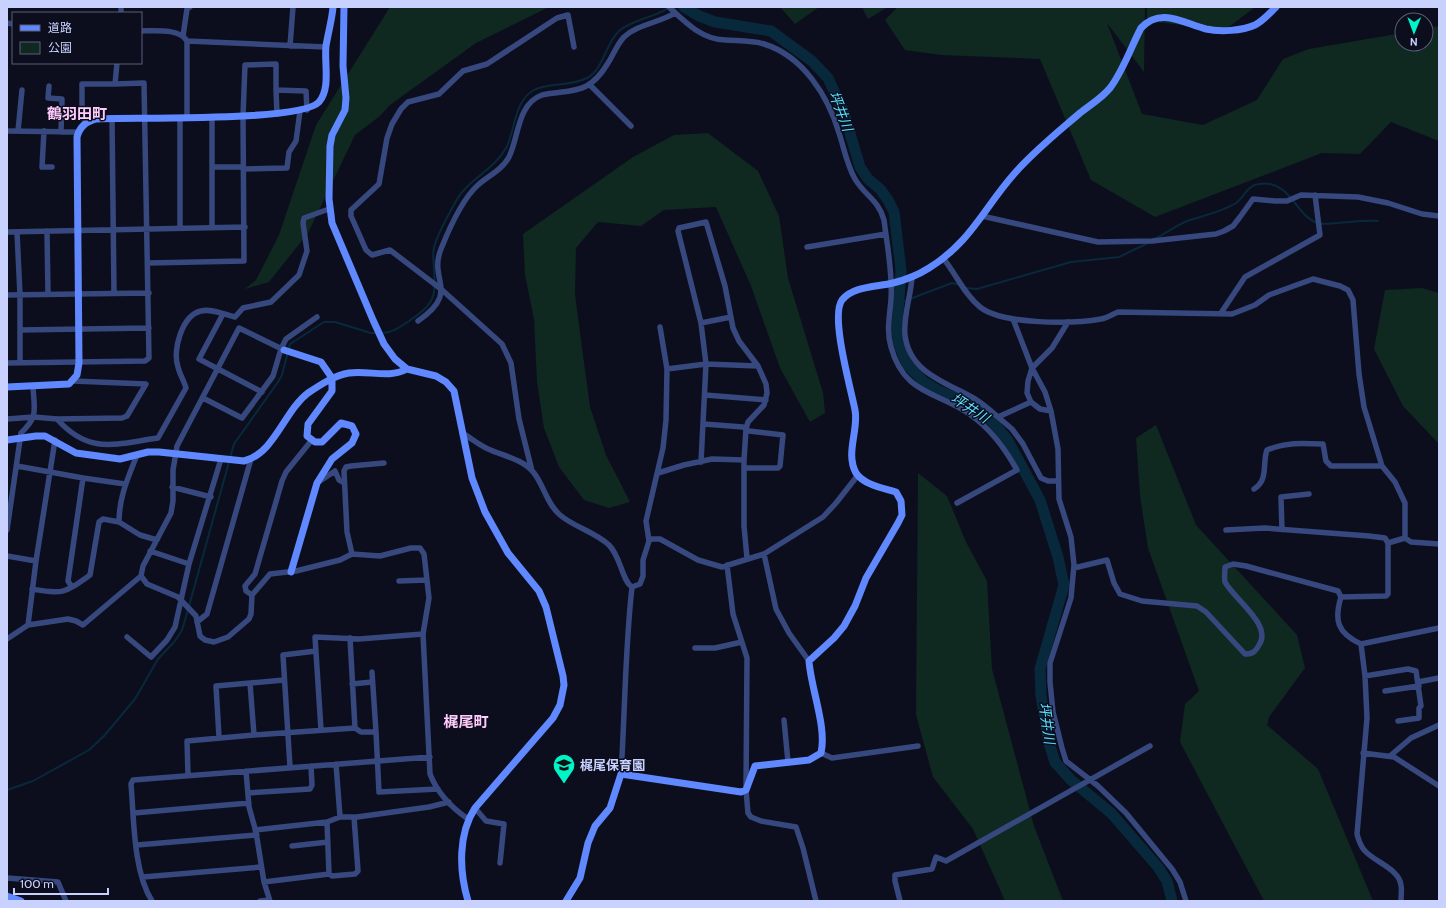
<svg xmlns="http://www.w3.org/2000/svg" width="1446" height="908" viewBox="0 0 1446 908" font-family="Cabin,'Noto Sans JP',sans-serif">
	<rect width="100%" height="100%" fill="#0c0e1e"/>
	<path fill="#0f2820" d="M390 7H549L476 43 390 105 380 116 355 135 308 233 269 282 245 289 256 280 279 235 316 125Z
		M780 7H819L795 24Z
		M862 7H888L868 19Z
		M898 7H1145L1144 72 1107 23 1142 114 1203 125 1257 100 1283 59 1309 49 1402 33V44H1426V28L1439 26V141L1391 122 1360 154 1322 153 1155 217 1091 180 1040 59 941 55 905 50 885 20Z
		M1147 7H1255L1225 30 1147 21Z
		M708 133 758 171 779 216 788 278 823 393 825 413 810 422 780 368 751 286 716 207 664 210 641 226 598 222 576 248 575 295 590 407 606 455 630 502 609 508 584 500 559 467 544 428 537 382 534 319 525 275 523 234 633 157 674 135Z
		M1422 288 1439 293V444L1403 406 1374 349 1385 290Z
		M1156 425 1196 525 1297 635 1305 668 1269 717 1267 725 1318 769 1373 901H1264L1180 742 1185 704 1199 691 1148 548 1140 496 1136 438Z
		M918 473 947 496 966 542 987 581 992 669 1034 826 1063 901H1005L973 829 933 777 916 715Z"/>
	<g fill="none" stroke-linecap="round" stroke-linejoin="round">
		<path stroke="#08293b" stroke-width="2" d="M1155 239C1166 233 1178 224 1190 220 1205 215 1222 212 1236 203 1244 198 1247 185 1259 184 1290 179 1296 216 1317 223 1324 225 1332 223 1338 223 1352 222 1365 220 1378 221
			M966 288 977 289 1071 262 1119 257 1148 243
			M899 303 952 283 960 285
			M382 333C392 333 400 327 409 321 434 303 436 300 434 269 434 261 432 255 434 248 437 234 449 214 456 201 468 179 494 170 506 148 516 130 513 102 534 90 548 82 570 87 587 78 604 69 605 44 619 31 633 19 654 18 668 8
			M230 458 234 444 278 382 282 375 290 344 324 322H335L371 333H377
			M189 606 229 462
			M7 790 33 781 89 750 104 736 135 699 158 659 175 641 182 630 188 610"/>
		<path stroke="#08293b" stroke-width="11" d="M684 7 699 16 715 22 771 31 812 61 828 78 844 113 860 167 868 179 880 189 888 200 894 212 901 270 897 327 898 342 907 364 924 382 937 390 966 402 991 420 1007 439 1040 500 1058 557 1064 585 1040 669 1041 696 1049 743 1055 762 1071 780 1111 813 1158 867 1167 881 1172 901"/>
		<path stroke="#36487e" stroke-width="5.5" d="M121 7V13
			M669 7C685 22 701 39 725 40 738 41 751 40 764 44 803 56 828 96 839 133 844 148 847 165 855 179 865 196 878 199 884 220 887 245 893 274 891 299 890 315 886 330 891 347 904 394 935 391 968 413 990 428 1004 447 1017 470L957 503
			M7 23 13 24
			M141 31C154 31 180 28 187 41V118
			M183 36 187 9 190 7
			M187 41 326 47
			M290 46 293 7
			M590 85 631 126
			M49 86 48 98 62 99 61 132
			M277 114 276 90 306 91 307 110
			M212 117V227
			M112 118 114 293
			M180 118V228
			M86 123 82 116V84H115L117 63
			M7 131 79 132
			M18 131 22 90
			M44 131 42 167H52
			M212 167H243
			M243 169 287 168 289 152 296 141 300 111
			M982 216 1098 242 1152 241 1216 234 1224 231 1233 226 1240 217 1253 199 1275 201H1287L1301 195 1358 197 1388 203 1422 214 1439 216
			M47 231 48 294
			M7 232 245 227
			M17 232 20 295V330L149 328
			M807 247 886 234
			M943 258C956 274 964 294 980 307 1003 325 1073 324 1101 319 1107 318 1113 314 1118 312L1232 314 1255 305 1269 295 1313 279 1340 286 1348 290 1353 300 1359 374 1364 407 1382 466 1395 482 1405 503V538L1411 542 1439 544
			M148 263 244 261 243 116 245 65 276 64V90
			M912 277C911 296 903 316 905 335 909 370 941 381 968 395 979 400 989 409 998 417L1031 402
			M7 295 149 293
			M1221 313 1245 277 1320 235 1315 195
			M223 314 199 359 262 392
			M1013 319 1032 368 1045 392 1051 411 1058 449 1059 499 1071 537 1074 565 1071 598 1050 663V682L1053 712 1062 748 1066 761 1098 786 1126 813 1172 869 1180 882 1186 901
			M418 321C461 291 428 281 441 249 449 229 462 199 478 185 488 176 502 170 509 157 519 137 517 104 542 95 574 89 589 95 608 63 613 55 618 43 624 37 638 24 659 23 675 13
			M701 323 731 317
			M20 330V363
			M284 350 239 328 177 446 173 470V501L171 513 143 566 141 576 147 584 178 597 196 616 200 636 205 640 214 642 228 637 249 619 251 614 252 595 270 574 296 571 340 560 352 554 380 556 411 548H420L424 554 429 598 423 634 430 774C437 792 452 808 468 819
			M7 363 145 361 149 358 144 83 115 84
			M667 369 706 364 758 366
			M705 395 766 400
			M203 398 242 418 273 376 281 349 286 339 317 317
			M1051 411 1040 409 1031 402 1027 393 1028 381 1032 368 1052 348 1068 322
			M998 417 1012 429 1023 444 1041 478 1048 481H1057
			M7 419 34 417 57 419 122 418 127 416 146 384 73 381
			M57 419C89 455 115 444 158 438L186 388C184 381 180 375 178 367 172 351 182 315 201 311 212 308 225 315 235 317L243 308 271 302 299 275 307 251 303 223 304 218 329 209
			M704 424 743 427 749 431 783 435 780 466 778 468H744
			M462 433C471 438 479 445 488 449 503 456 523 459 534 473 544 486 547 504 560 515 574 527 595 532 609 545 621 557 622 581 632 587
			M701 462 706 364 701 323 678 231 679 228 706 222 725 286 733 328 739 341 758 366 766 384 767 393 764 405 748 422 746 429 744 460
			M17 466 83 478
			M532 471 519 419 511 363 502 344 441 289 390 250 372 255 366 250 351 216V210L379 184 387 138 392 124 401 109 408 102 439 94 463 71 487 64 557 18 568 15 574 47
			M658 473 684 465 712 459 744 460V526L747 558
			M317 483 335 471 339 480 344 483
			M172 487 211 497
			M1254 489C1269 480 1262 463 1267 450 1286 442 1303 443 1323 444L1326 461 1331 466H1382
			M119 522C119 497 128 478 137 455
			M7 530 21 433C39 416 34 410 33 386
			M1226 530 1265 528 1369 536 1385 538 1388 543
			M1282 530 1281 497 1309 494
			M649 541 651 539H660L698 560 722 567 764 554 823 517 836 503 858 475
			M150 551 189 564
			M352 554 347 532 344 471 346 467 351 466 384 463
			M764 554 776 609 789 633 809 661
			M7 556 36 561
			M727 565 733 614 747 658 746 790 748 813 751 817 761 821 796 827 803 848 816 901
			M1074 568 1107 560 1114 583 1120 594 1142 601 1197 606 1206 612 1245 654C1253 654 1255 652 1259 645 1273 625 1233 598 1225 582 1224 578 1225 571 1225 567L1233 564 1246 566 1338 591 1341 597C1334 620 1337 633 1361 644L1439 628
			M399 581 427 580
			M72 587 68 581 83 478 125 484
			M632 587 640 584 643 576V560L649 541 646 521 663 448 666 420 667 369 660 327
			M32 589C64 594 63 594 90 575L99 522 103 519 119 522 140 535 157 540
			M252 595 246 591 245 586 255 574 282 481 286 472 311 441
			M1341 597 1386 596 1388 594V543L1405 538
			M197 622 207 614 251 459
			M28 625 36 561 55 440
			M127 637 151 657 167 640 175 627 189 564 221 459
			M350 638 355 728
			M7 639 28 625 68 619 76 621 83 625 141 576
			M1361 644 1365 676 1367 718 1357 834C1359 841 1360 846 1365 851 1375 862 1399 869 1401 885 1402 890 1401 896 1401 901
			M695 648H715L742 642
			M372 672 376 732
			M1365 676 1408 669 1416 671 1421 706 1419 708V718L1398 721
			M1418 682 1439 678
			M250 683 284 680
			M352 684 372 682
			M1385 691 1419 686
			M784 720 788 762
			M321 730 315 637 359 639 423 634
			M254 735 355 728 361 732H376L379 792 438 789
			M821 753 832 758 918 746
			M1363 753 1394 757 1439 786
			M1390 756 1411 738 1439 725
			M336 764 340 817
			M290 767 283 655 316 651
			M246 771 249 807 256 832 264 882 270 901
			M621 774C625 712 625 649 632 587
			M188 775 187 741 254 735 250 683 216 686 219 737
			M248 793 310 789 312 785 311 766
			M475 808 486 821 504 824 500 863
			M134 813 249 803
			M327 822 329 874 332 876 355 874 358 871 354 817
			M255 830 327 822 340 817H357L429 807 449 802
			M137 845 257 835
			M292 846 328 842
			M143 877 261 867
			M7 878 58 882 66 901
			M264 882 329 874
			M152 901C133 871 134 818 131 784L133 780 430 757
			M260 901 269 900
			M900 901 895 881V875L932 869 936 857 946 861 1150 746"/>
		<path stroke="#6089ff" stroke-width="7" d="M344 7 343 66 346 98 345 110 332 135 330 146 329 199 332 223 373 320 384 344 395 359 407 369 436 376 446 382 454 391 472 478 485 512 508 553 539 591 546 607 563 676 564 685 560 705 553 718 475 808C458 834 459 871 468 901
			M284 350 321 362 332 378V391L308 424 307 436 315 442H322L341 423 352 426 356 434 352 443 332 459 317 483 291 572
			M7 387 69 384 77 375 79 363 77 137C80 126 86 122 96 119 132 117 301 122 319 102 331 88 324 63 326 46 328 33 332 20 333 7
			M7 440 36 436H45L76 453 120 459 148 452H159L244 461C275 453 284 411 308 393 320 385 335 375 349 373 369 370 388 379 407 369
			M7 896 21 901
			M566 901 580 878 588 843 595 826 610 808 621 774 741 792 746 790 755 766 809 760 821 753C827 727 811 689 809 661L834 638 844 626 855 606 866 578 898 523 902 515 901 501 896 492C883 488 864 485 856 473 845 453 859 430 855 410 851 389 830 316 842 300 853 286 877 287 893 283 905 280 918 275 929 268 970 243 984 208 1014 174 1034 151 1058 132 1080 113 1090 105 1102 98 1110 88 1123 71 1131 47 1141 28 1161 7 1183 23 1206 29 1220 32 1242 31 1255 25 1263 21 1270 13 1276 7"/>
	</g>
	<defs>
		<g id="school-pin" transform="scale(1.15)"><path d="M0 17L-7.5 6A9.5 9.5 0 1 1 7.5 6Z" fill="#00f4c8" stroke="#0c0e1e"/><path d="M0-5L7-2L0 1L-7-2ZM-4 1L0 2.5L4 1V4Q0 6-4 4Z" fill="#111"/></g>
	</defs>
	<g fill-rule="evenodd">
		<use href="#school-pin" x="564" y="765"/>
	</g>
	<g text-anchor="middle" stroke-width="3" stroke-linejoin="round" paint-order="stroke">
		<g font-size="13" font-weight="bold" fill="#c9d2ff" stroke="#0c0e1e" text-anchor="start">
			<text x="580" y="770">梶尾保育園</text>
		</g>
		<g font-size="14" font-style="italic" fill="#57e0ff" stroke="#0c0e1e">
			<text transform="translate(841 111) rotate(69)" y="5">坪井川</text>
			<text transform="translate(970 408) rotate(33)" y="5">坪井川</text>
			<text transform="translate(1047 723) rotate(82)" y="5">坪井川</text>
		</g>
		<g font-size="15" font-weight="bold" fill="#ffcbfb" stroke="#0c0e1e">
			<text x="77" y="119">鶴羽田町</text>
			<text x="466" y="727">梶尾町</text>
		</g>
	</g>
	<rect width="1446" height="908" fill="none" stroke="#c9d2ff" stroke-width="16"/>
	<rect x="12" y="12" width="130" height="52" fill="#0c0e1e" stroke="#585c78"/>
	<rect x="20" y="25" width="20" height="6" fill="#6089ff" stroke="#585c78"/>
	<text x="48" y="32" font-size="12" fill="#c9d2ff">道路</text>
	<rect x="20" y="42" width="20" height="12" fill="#0f2820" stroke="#585c78"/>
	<text x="48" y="52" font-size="12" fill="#c9d2ff">公園</text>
	<g transform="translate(1414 32) rotate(181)"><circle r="19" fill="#0c0e1e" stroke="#585c78"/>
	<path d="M0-3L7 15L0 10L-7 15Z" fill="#00f4c8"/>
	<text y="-6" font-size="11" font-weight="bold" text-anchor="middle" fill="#c9d2ff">N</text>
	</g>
	<path d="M14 888v6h94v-6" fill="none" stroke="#c9d2ff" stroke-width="2"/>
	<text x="20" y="888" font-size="12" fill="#c9d2ff" stroke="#0c0e1e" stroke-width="3" paint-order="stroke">100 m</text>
</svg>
